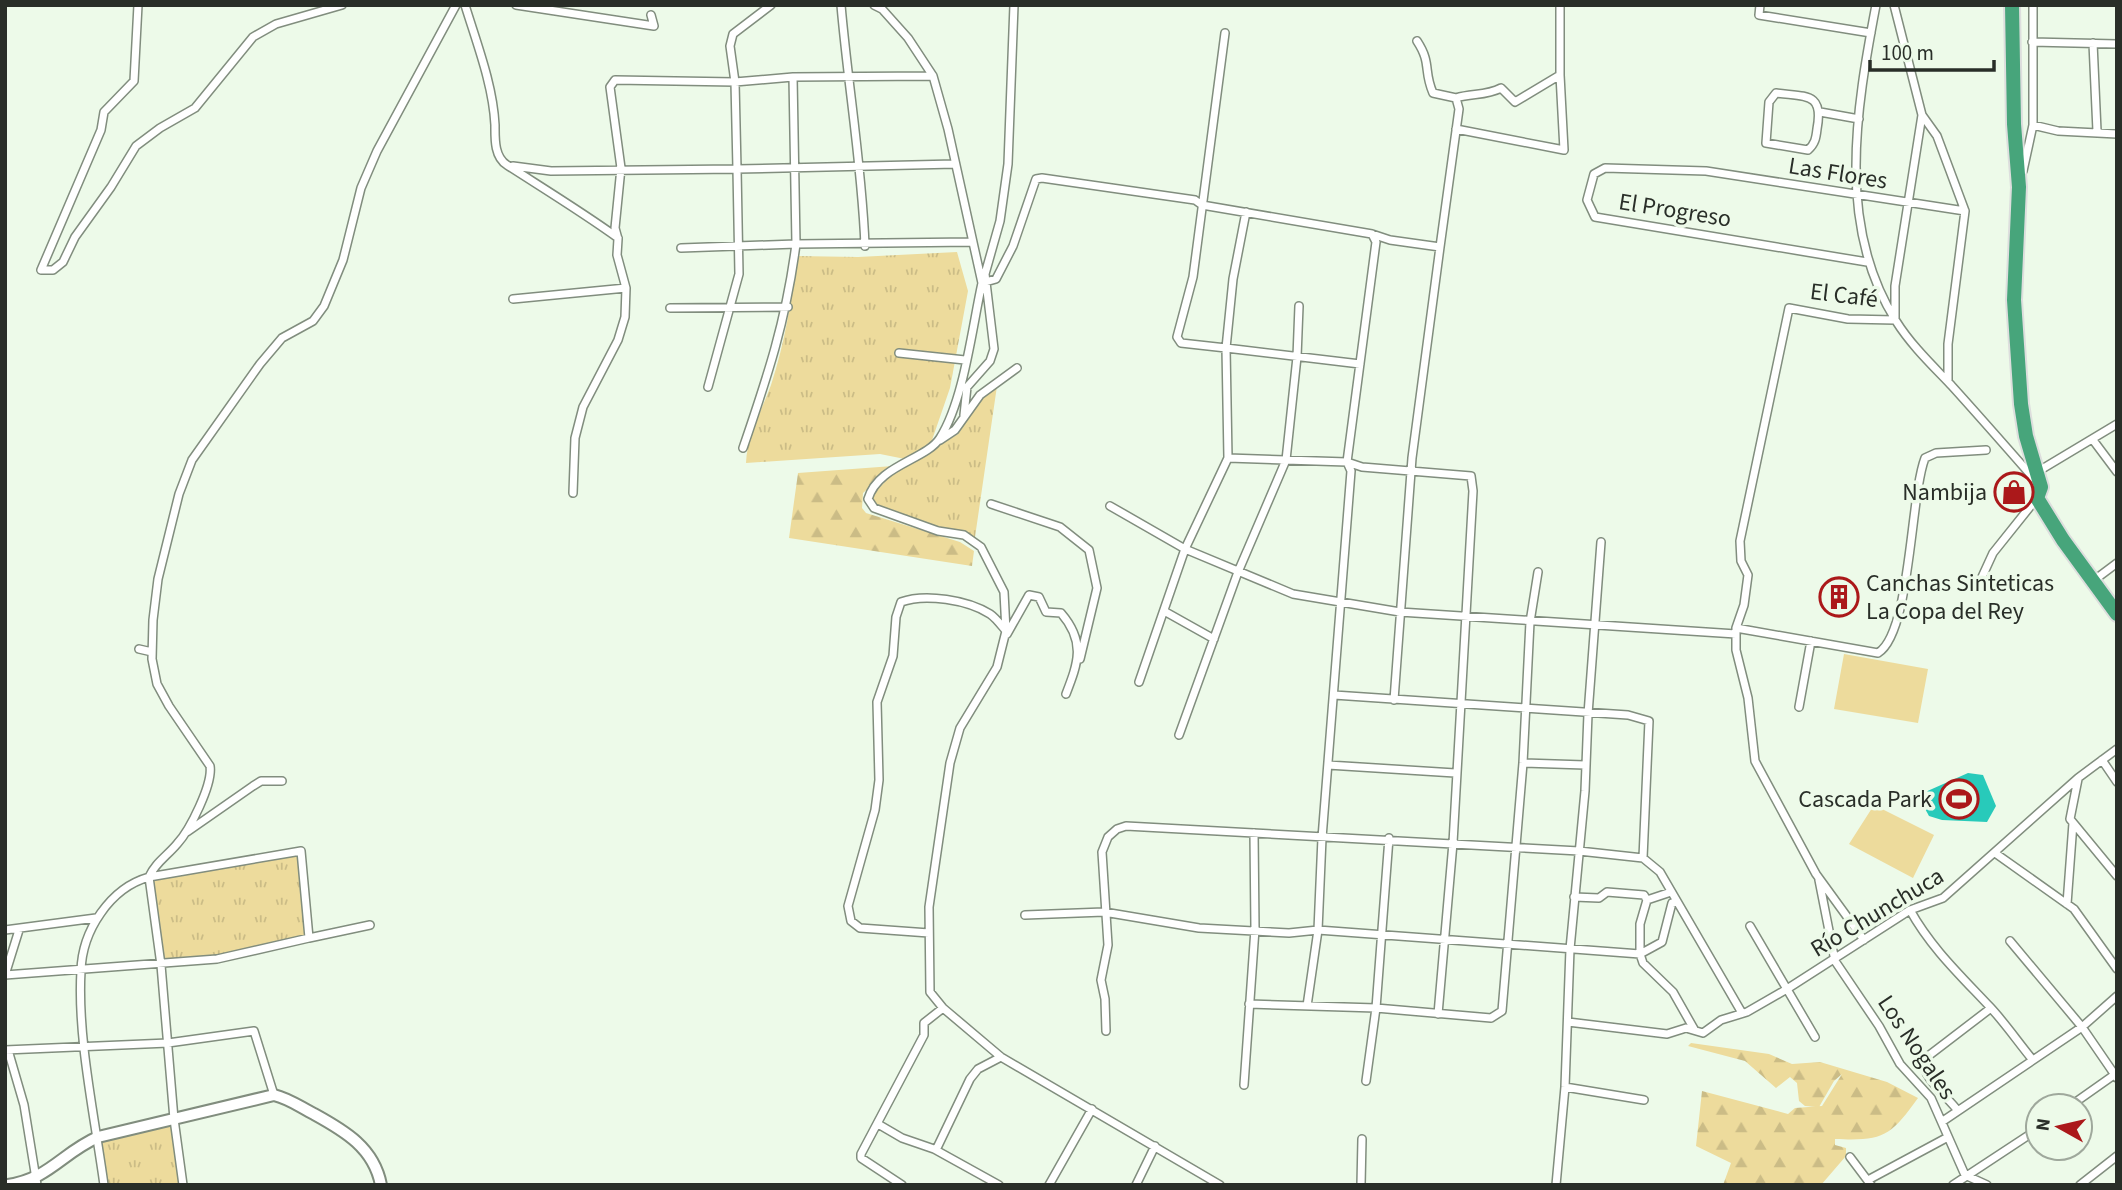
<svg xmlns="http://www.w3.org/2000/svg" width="2122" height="1190" viewBox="0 0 2122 1190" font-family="'Source Sans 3',sans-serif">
	<defs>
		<pattern id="grass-tufts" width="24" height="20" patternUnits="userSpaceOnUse" patternTransform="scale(1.75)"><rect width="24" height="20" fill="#eddb9c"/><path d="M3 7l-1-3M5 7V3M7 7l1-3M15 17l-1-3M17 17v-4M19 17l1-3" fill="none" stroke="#cbbc86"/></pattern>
		<pattern id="forest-firs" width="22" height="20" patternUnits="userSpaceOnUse" patternTransform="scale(1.75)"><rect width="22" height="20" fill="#eddb9c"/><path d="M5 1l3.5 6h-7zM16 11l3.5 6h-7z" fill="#cbbc86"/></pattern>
	</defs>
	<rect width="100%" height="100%" fill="#edfae9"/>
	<path fill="url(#grass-tufts)" d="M957 252 968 291 950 388 931 443 905 459 880 454 746 463C747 436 762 410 771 385 785 342 792 300 796 256L858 257Z
		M997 386 974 544 965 537 873 509 869 499 892 474 958 434 981 399Z
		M298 854 306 937 215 957 163 962 152 879Z
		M172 1121 181 1185H106L99 1138Z"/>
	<path fill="url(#forest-firs)" d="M893 466 863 493 862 508 866 513 960 542 974 551 972 566 789 538 798 473Z
		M1691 1043 1769 1054 1792 1064 1820 1062 1887 1082 1918 1098C1890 1137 1883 1141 1835 1139V1145L1846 1148V1156L1821 1185H1723L1731 1163 1696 1146 1702 1091 1788 1114 1795 1108 1822 1106 1842 1074 1834 1081 1819 1107 1805 1106 1799 1101 1797 1083 1790 1077 1776 1088 1745 1061 1688 1046Z"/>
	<path fill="#eddb9c" d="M1844 654 1928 669 1918 723 1834 709Z
		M1874 805 1934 835 1913 878 1849 844Z"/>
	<path fill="#28caba" d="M1968 773 1983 775 1996 806 1987 822 1942 820 1929 816 1923 805V793Z"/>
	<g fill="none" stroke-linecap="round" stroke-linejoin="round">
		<g stroke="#818d7e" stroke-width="10">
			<path id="street" d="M138 5 134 81 104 112 101 130 41 270H53L63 262 75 237 111 187 136 146 160 128 195 108 253 37 276 24 342 5
				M465 5C477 44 493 85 495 125 495 138 494 157 507 165 541 187 582 212 618 238
				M516 5 654 26 651 15
				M771 5 733 34 730 46 735 82 737 169 955 164
				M841 5C848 86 862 165 865 246
				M874 5 882 9 908 38 933 76 948 129 982 283 996 279 1013 246 1036 179 1042 178 1195 200 1202 205 1372 234 1376 242 1347 462 1362 467 1471 476 1473 491 1453 843 1438 1014
				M1560 5V75
				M1760 5 1759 15 1871 33
				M1876 5C1856 110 1836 226 1896 321 1911 345 1932 365 1951 385 1980 417 2008 449 2036 481
				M1894 5 1922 115 1937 136 1965 211 1948 344V381
				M1225 33 1193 277 1177 337 1181 343 1226 348 1228 458 1347 462 1351 471 1322 838 1318 930 1307 1006
				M1417 41C1432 64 1423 70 1433 93L1456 98 1459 109 1440 247
				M2032 42 2117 44
				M2093 43 2097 131
				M793 77 796 244 973 242
				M1776 93C1806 97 1824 92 1817 129 1816 138 1815 144 1808 150L1766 143 1769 102Z
				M1820 112 1859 119
				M2033 125 2058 131 2117 134
				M1456 129 1564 150 1560 75 1515 102 1501 88C1486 96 1472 93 1456 98
				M513 166 551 171 737 169 739 274 708 387
				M2023 171 2033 125V5
				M1246 212 1233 279 1226 348 1360 364
				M1372 234 1390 240 1440 247 1412 458 1394 700
				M681 248 796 244C786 321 768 375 743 448
				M1867 262 1595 217 1587 200 1594 174 1605 168 1706 171 1965 211
				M982 283C972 328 964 400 940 438 926 460 878 465 868 499L874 508 938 531 964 535 981 547 1004 592 1006 631 997 667 960 728 950 763 929 907 930 992 943 1008 1001 1057 1220 1185
				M513 299 626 288
				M670 308 788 307
				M899 353 965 360
				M964 415 967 387 990 361 994 349 985 274 1000 221 1008 164 1014 5
				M940 440 955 430 980 395 1017 368
				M2093 440 2117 472
				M2037 472 2117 424
				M573 493 575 438 583 407 618 340 625 317 626 288 617 255 618 239 615 228 621 168 610 87 615 80 735 82 793 77 933 76
				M991 504 1060 527 1089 550 1097 588 1080 659
				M1110 506 1185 549 1293 594 1400 612 1736 634
				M1982 577 1993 553 2037 498
				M2093 581 2117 563
				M1164 611 1214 639
				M1736 628 1878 653C1911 633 1910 497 1925 458L1936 453 1986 450
				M1007 634 1029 595 1039 597 1046 612 1061 613C1086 642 1078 663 1066 694
				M139 649 152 652
				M1139 682 1185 549 1228 458
				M1334 695 1628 715 1649 721 1643 858
				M1799 707 1811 641
				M1179 735 1238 572 1286 460 1297 357 1299 306
				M2102 760 2117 782
				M1523 763 1585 765
				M1328 765 1455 773
				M2078 779 2070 819 2117 876
				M187 832 253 786 261 781H282
				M1995 853 2074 909 2117 969
				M1819 880 1835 961 1879 1026 1900 1064 1931 1098 1965 1175 1987 1185
				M1574 897 1599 898 1607 892 1644 895 1647 900
				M1677 902 1672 903 1662 942 1640 954 1643 963 1673 992 1694 1029
				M2067 904 2073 823
				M1910 910C1931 948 1961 976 1990 1007 2005 1023 2018 1042 2032 1059
				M1025 915 1104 912 1199 928 1289 933 1318 930 1640 954V924L1647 900 1671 892
				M1750 926 1815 1037
				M5 930 96 918
				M19 930 5 975 217 959 309 938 301 851 149 877 161 965 174 1119 183 1185
				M929 933 860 928 851 921 848 906 875 810 879 780 877 702 893 656 896 617 901 602C925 593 968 600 990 614 996 618 1001 625 1006 631
				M309 938 370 925
				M1864 940 1816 874 1755 761 1748 698 1736 650V628L1744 605 1748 575 1741 561 1740 541 1789 308 1848 319 1895 320V286L1922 115
				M2010 941 2082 1027 2117 1078
				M1249 1004 1376 1008 1491 1018 1502 1011 1523 763 1530 622 1538 572
				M1568 1022 1667 1034 1686 1028 1703 1033 1721 1020 1747 1012 1787 989 1910 910 1943 898 2078 778 2117 749
				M1106 1031 1105 999 1101 980 1108 945 1102 852 1108 837 1117 829 1126 826 1579 851 1643 858 1660 872 1742 1013
				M5 1050 168 1043 254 1031 274 1095
				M8 1050 24 1105 37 1185
				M1366 1081 1376 1008 1389 838
				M1244 1085 1255 929 1254 833
				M1565 1087 1644 1100
				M2070 1106 2114 1075
				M1958 1111C1948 1097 1922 1078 1923 1060L1991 1008
				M1943 1121 2082 1027 2117 996
				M878 1124 902 1138 934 1149 999 1185
				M936 1150 970 1079 978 1069 1001 1057
				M1850 1157 1871 1185
				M1868 1180 1948 1137
				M104 1185C95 1118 77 1037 81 971 82 931 110 888 149 877 155 863 167 856 177 844 190 830 213 784 210 766L169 706 157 684 152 659 153 620 158 579 179 494 192 460 260 364 282 338 313 321 324 306 343 260 361 188 377 151 456 5
				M902 1185 861 1158V1154L924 1035V1023L943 1008
				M1049 1185 1092 1109
				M1136 1185 1155 1146
				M1361 1185 1362 1139
				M1556 1185 1565 1087 1570 949 1585 791 1588 714 1601 542
				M1953 1185 2038 1129
				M2080 1185 2117 1156"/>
		</g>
		<g stroke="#818d7e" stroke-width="14">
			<path id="secondary" d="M8 1185C49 1179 62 1153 98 1137L274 1095C290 1099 300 1107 314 1114 345 1131 374 1148 381 1185"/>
		</g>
		<g stroke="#dddedd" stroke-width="18">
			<path id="highway" d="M2012 5 2014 124 2019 187 2014 300 2021 404 2026 436 2041 487 2037 498 2063 540 2117 614"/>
		</g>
		<use href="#street" stroke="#fff" stroke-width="7"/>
		<use href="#secondary" stroke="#fff" stroke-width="10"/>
		<use href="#highway" stroke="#47a57b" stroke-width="14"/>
	</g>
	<defs>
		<g id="shop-ring" transform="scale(2.0125)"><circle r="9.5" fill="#edfae9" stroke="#ab181a" stroke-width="1.5"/><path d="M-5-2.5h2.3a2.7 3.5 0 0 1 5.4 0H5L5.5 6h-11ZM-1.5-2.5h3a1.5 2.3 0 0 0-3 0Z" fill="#ab181a"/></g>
		<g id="building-ring" transform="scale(2.0125)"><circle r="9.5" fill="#edfae9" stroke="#ab181a" stroke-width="1.5"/><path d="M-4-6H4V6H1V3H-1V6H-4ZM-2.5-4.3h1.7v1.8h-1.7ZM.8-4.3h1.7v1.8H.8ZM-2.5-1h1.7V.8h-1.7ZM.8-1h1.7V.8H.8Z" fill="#ab181a"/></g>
		<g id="stadium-ring" transform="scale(2.0125)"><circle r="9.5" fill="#edfae9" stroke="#ab181a" stroke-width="1.5"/><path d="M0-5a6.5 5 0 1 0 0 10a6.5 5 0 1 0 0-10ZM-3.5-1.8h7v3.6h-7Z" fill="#ab181a"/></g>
	</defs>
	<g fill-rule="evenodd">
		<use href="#shop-ring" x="2014" y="492"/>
		<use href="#building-ring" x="1839" y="597"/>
		<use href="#stadium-ring" x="1959" y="799"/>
	</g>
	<g text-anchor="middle" stroke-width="7" stroke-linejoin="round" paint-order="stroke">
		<g font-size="24" fill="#292e28" stroke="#edfae9">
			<text transform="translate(1838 173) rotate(9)" y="8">Las Flores</text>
			<text transform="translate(1675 210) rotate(9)" y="8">El Progreso</text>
			<text transform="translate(1844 295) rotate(7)" y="8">El Café</text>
			<text transform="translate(1877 912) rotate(-31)" y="8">Río Chunchuca</text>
			<text transform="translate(1917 1047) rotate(56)" y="8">Los Nogales</text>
		</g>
		<g font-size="24" fill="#292e28" stroke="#edfae9" text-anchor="end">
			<text x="1987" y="500">Nambija</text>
			<text x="1866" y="591" text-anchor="start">Canchas Sinteticas<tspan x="1866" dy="28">La Copa del Rey</tspan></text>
			<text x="1932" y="807">Cascada Park</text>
		</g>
	</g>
	<rect width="2122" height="1190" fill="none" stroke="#292e28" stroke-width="14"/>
	<g transform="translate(2059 1127) rotate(278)"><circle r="33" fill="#edfae9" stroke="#9fa89c" stroke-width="2"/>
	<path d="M0-5L12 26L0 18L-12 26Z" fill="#ab181a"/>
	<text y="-10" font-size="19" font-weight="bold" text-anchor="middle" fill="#292e28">N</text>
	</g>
	<path d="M1870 60v10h124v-10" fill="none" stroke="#292e28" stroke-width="3.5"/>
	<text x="1881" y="60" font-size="21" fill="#292e28" stroke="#edfae9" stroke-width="5" paint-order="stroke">100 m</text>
</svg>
